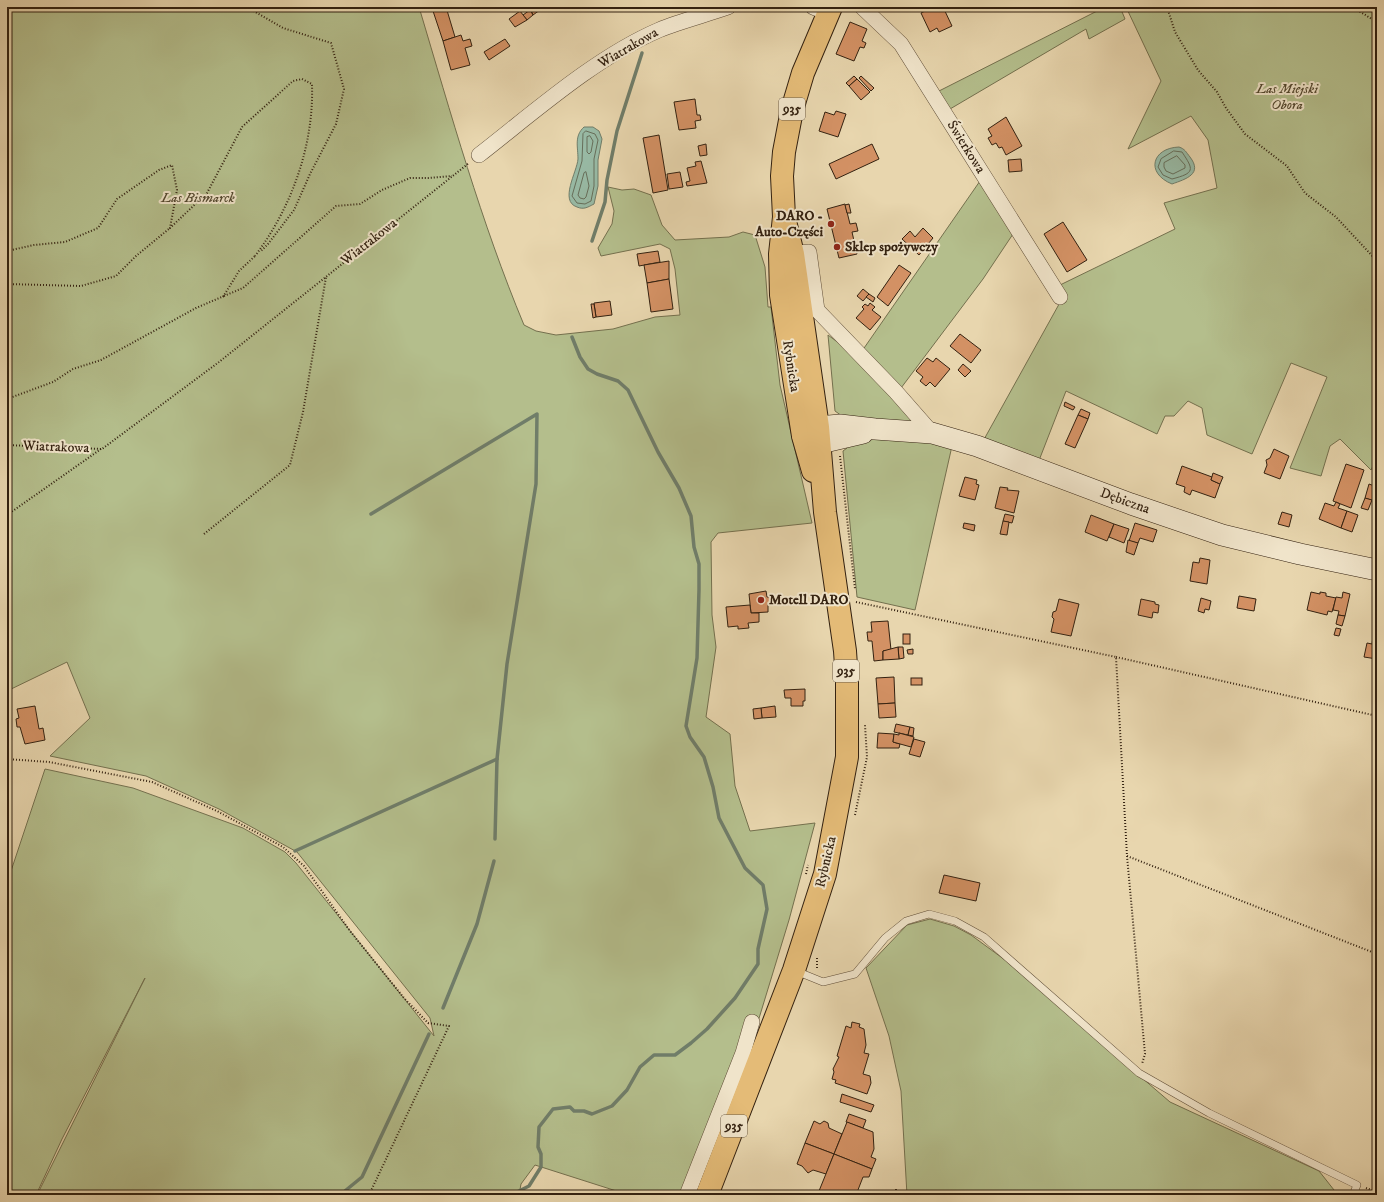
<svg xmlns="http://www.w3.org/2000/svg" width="1384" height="1202" viewBox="0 0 1384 1202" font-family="'IM FELL DW Pica',serif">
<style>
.green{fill:#b4be8c;stroke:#74704e}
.water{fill:#98baa5;stroke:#707d69}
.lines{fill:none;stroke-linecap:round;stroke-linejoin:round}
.shore{stroke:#666e5a;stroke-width:1}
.stream{stroke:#707d69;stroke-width:3.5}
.building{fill:#d39164;stroke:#332110}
.lane-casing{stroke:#604e38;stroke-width:8}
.street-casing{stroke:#604e38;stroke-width:16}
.secondary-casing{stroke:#332110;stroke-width:22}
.primary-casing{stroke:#332110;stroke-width:24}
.path{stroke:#332110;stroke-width:2;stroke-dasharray:1 2;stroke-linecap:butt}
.lane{stroke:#f0e4ca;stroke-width:7}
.street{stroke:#f0e4ca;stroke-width:15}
.secondary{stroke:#f0e4ca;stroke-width:21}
.primary{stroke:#e4bb77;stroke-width:22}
.poi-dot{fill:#8f2418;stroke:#f0e4ca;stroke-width:1.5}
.labels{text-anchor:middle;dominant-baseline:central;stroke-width:4;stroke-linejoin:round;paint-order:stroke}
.shield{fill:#f0e4ca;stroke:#6c5c48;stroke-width:1}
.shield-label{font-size:13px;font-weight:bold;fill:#332110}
.street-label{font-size:14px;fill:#332110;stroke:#f0e4ca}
.park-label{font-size:14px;font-style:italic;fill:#53482f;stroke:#f0e4ca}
.poi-label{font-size:14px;font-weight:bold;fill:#332110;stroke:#f0e4ca;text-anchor:start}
</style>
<rect width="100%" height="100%" fill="#e8d6ae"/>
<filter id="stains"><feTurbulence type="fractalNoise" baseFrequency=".005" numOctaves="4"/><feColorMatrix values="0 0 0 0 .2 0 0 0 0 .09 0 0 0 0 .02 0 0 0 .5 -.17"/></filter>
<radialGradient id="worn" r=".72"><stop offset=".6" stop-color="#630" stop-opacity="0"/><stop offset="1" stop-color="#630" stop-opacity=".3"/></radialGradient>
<g class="green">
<path d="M 7,7 L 419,7 C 451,114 481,222 524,325 L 536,331 L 556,335 L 613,329 L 655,317 L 680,315 L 675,269 L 670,249 L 660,244 L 601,256 L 598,248 L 612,224 L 614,211 L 608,187 L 622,190 L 634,189 L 651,195 L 662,225 L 675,240 L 729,237 L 743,232 L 755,235 L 765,267 L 768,307 L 771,307 L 780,385 L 812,523 L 718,533 L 711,542 L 712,615 L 716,647 L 706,717 L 730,734 L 735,786 L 750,831 L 815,823 L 789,920 L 735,1097 L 695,1195 L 629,1195 L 535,1165 L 521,1184 L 519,1195 L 37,1195 L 145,978 L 62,1139 L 36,1195 L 7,1195 L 7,883 L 45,769 L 133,788 L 243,828 L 285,852 L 296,863 L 434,1036 L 430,1018 L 297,852 L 219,809 L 146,776 L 50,756 L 90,718 L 67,662 L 7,691 Z"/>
<path d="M 1105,7 L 1120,7 L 1125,19 L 1089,39 L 1086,29 L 950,109 L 939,91 Z"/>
<path d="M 1126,7 L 1377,7 L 1377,458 L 1371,470 L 1340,439 L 1330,446 L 1321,476 L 1290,468 L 1327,377 L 1291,363 L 1252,454 L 1207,435 L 1202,408 L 1188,401 L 1174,416 L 1165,416 L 1157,434 L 1066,391 L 1038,463 L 982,443 L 1063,297 L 1060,285 L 1175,229 L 1164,203 L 1217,188 L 1208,140 L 1191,116 L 1128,149 L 1161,81 Z"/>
<path d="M 980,181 L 1013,234 L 983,279 L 898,392 L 862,351 Z"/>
<path d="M 828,335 L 856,356 L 914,421 L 897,426 L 842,416 L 835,411 Z"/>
<path d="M 883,436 L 952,446 L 915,610 L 857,597 L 843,451 L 847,448 L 847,443 Z"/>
<path d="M 930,919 L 954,926 L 971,935 L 1005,960 L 1170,1102 L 1319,1171 L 1338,1195 L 907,1195 L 901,1091 L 889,1036 L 866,968 L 907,925 Z"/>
</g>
<g class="water">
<path d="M 584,127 L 593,127 L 599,131 L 602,139 L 598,160 L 598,186 L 594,204 C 588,207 584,210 577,207 C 559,201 577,172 578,159 C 578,147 574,136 584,127 Z"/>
<path d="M 1179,147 C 1185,149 1186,152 1190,157 C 1203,174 1186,179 1172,184 C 1145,173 1152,148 1179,147 Z"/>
</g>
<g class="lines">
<g class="shore">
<path d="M 586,131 L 595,134 L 598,140 L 594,159 L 594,186 L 591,201 L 585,204 L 577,203 L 572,196 L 582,161 L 583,134 Z"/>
<path d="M 590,136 L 593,141 L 591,152 L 589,154 L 587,152 L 587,137 Z"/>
<path d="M 1174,151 L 1182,152 C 1194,170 1195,173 1172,179 L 1163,175 L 1158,167 L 1161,159 Z"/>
<path d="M 1177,156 L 1185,165 L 1185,168 L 1173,174 L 1166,171 L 1164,167 L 1164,163 Z"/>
<path d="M 586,172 L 589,186 L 586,197 L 584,199 L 580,198 L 578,195 L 584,173 Z"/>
</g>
<g class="stream">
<path d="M 592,241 L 605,202 L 607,180 L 617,131 L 642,53"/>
<path d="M 371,514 L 537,414 L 536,484 L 507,664 L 497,759 L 495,839"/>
<path d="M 295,851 L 497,759"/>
<path d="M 443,1008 L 477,924 L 494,861"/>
<path d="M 340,1195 L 362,1177 L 429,1034"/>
<path d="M 511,1195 L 529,1186 L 541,1167 L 541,1154 L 538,1147 L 539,1127 L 553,1109 L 570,1107 L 574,1111 L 584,1111 L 592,1114 L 612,1106 L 627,1090 L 640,1067 L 654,1055 L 675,1055 L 691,1043 L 707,1029 L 735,998 L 758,964 L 758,949 L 767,909 L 763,885 L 745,868 L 719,818 L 713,787 L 704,757 L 690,737 L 686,726 L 697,658 L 699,590 L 699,564 L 694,547 L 691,516 L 679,488 L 658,452 L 628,390 L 618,381 L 597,374 L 588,369 L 580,357 L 572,337"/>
</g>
</g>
<g class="building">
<path d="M 446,7 L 455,37 L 443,41 L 433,11 Z"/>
<path d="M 530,7 L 544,7 L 533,15 Z"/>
<path d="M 933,7 L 943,7 L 952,26 L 939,32 L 937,28 L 930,32 L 921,13 Z"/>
<path d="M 530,10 L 533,15 L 527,20 L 523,15 Z"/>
<path d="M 520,11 L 527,20 L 515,27 L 509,19 Z"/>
<path d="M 850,22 L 867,29 L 862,41 L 866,43 L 864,48 L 860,47 L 854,61 L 836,54 Z"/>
<path d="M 461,35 L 463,41 L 470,39 L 472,46 L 465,48 L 470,65 L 451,70 L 443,41 Z"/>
<path d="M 505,39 L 510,46 L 489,60 L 484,52 Z"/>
<path d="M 854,76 L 857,79 L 849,86 L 846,83 Z"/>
<path d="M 861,76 L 874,88 L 871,91 L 859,78 Z"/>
<path d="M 857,79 L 870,92 L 861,100 L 849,86 Z"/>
<path d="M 695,99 L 697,115 L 700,115 L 701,120 L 695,121 L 696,128 L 679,130 L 674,102 Z"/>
<path d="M 836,111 L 846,114 L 838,137 L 819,131 L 825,112 L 834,115 Z"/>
<path d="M 1006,117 L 1022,146 L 1006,155 L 1002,147 L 999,148 L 996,143 L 992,145 L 988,138 L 992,136 L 988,129 Z"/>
<path d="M 659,135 L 668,190 L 653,193 L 643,138 Z"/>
<path d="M 706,144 L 707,155 L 700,156 L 698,146 Z"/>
<path d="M 872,144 L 879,159 L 836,179 L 829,164 Z"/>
<path d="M 1021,159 L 1022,171 L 1009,172 L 1008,160 Z"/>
<path d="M 701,161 L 707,183 L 687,186 L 686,182 L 690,181 L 687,168 L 696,166 L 695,162 Z"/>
<path d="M 680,172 L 683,187 L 669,189 L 667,174 Z"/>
<path d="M 845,204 L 850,224 L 856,223 L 858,231 L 852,232 L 857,254 L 839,258 L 827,209 Z"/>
<path d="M 849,204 L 851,213 L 847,213 L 845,205 Z"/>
<path d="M 1063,222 L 1087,260 L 1067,272 L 1044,234 Z"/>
<path d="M 923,228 L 933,238 L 919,255 L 902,239 L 910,231 L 915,237 Z"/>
<path d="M 658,251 L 660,262 L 639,266 L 637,254 Z"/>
<path d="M 669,261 L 669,279 L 647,283 L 644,265 Z"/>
<path d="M 899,265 L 911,273 L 888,306 L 877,297 Z"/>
<path d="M 669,279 L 673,309 L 651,312 L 647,283 Z"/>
<path d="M 863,289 L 869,294 L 863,301 L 857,296 Z"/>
<path d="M 869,294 L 875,298 L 873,302 L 866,297 Z"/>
<path d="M 610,301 L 612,315 L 596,317 L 594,303 Z"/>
<path d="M 870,303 L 875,307 L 872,310 L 881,317 L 870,330 L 856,318 L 864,309 L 862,307 L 865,304 L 868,306 Z"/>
<path d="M 591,304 L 594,304 L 596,317 L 593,318 Z"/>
<path d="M 960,334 L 981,350 L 971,363 L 950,346 Z"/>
<path d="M 927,358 L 933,362 L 936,358 L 950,369 L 935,387 L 930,382 L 926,386 L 920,381 L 923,377 L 916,371 Z"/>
<path d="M 963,364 L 971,371 L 965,377 L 958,370 Z"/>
<path d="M 1065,402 L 1075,407 L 1073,410 L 1064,406 Z"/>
<path d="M 1081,409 L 1090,413 L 1088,419 L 1078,415 Z"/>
<path d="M 1078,415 L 1088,419 L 1075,448 L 1065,444 Z"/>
<path d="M 1274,449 L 1289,456 L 1280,479 L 1264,473 L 1267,465 L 1266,460 L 1270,458 Z"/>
<path d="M 1346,464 L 1364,470 L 1351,508 L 1333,501 Z"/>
<path d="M 1182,466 L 1212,477 L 1211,480 L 1220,484 L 1215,498 L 1192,490 L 1190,495 L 1184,492 L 1185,487 L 1176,484 Z"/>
<path d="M 1213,473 L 1223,477 L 1220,484 L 1211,480 Z"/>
<path d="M 965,477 L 977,480 L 976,484 L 979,485 L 975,500 L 959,496 Z"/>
<path d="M 1369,484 L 1377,487 L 1377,502 L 1365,498 Z"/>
<path d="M 1000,487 L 1008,488 L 1007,490 L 1019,491 L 1014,513 L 995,508 Z"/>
<path d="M 1365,498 L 1372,500 L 1368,510 L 1361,508 Z"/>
<path d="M 1336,502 L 1340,504 L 1338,508 L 1347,511 L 1341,528 L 1319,519 L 1325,503 L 1334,506 Z"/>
<path d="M 1347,511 L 1358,515 L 1352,532 L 1341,528 Z"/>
<path d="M 1282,512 L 1292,515 L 1289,527 L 1278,524 Z"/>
<path d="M 1005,514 L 1014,516 L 1012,523 L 1003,521 Z"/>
<path d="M 1091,515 L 1114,524 L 1107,541 L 1085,532 Z"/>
<path d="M 1003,521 L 1009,522 L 1007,535 L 1000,534 Z"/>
<path d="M 964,523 L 975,525 L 974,531 L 963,528 Z"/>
<path d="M 1135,523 L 1157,530 L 1153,542 L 1140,538 L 1138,543 L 1129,541 Z"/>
<path d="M 1114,524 L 1129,529 L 1124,543 L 1109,537 Z"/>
<path d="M 1128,540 L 1138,543 L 1134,555 L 1126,552 Z"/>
<path d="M 1200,558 L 1210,560 L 1207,584 L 1190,581 L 1193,562 L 1199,563 Z"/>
<path d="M 766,591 L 767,597 L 773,597 L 773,603 L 768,603 L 768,612 L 751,613 L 749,594 Z"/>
<path d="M 1311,592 L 1320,594 L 1320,592 L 1326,593 L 1326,596 L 1336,598 L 1332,612 L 1328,611 L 1327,615 L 1307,610 Z"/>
<path d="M 1343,592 L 1350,594 L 1345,616 L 1338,615 L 1339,611 L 1333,610 L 1336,597 L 1342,598 Z"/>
<path d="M 1239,596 L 1256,599 L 1254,611 L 1237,608 Z"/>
<path d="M 1201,598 L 1211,601 L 1209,610 L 1205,609 L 1204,613 L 1198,611 Z"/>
<path d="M 1059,599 L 1079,604 L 1071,636 L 1051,632 L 1054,619 L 1052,617 L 1053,612 L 1056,611 Z"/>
<path d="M 1141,599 L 1155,602 L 1155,604 L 1159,605 L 1158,613 L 1153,612 L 1152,618 L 1138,615 Z"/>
<path d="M 750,605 L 751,613 L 759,613 L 759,622 L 748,623 L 749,628 L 738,629 L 738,626 L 728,627 L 726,607 Z"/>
<path d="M 1338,615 L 1345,616 L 1342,626 L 1336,624 Z"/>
<path d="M 888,621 L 891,650 L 883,651 L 883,660 L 874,661 L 872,641 L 868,641 L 867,632 L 872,632 L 871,622 Z"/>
<path d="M 1336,628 L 1341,629 L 1339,636 L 1334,635 Z"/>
<path d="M 1374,629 L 1377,630 L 1377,645 L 1372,644 Z"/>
<rect x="903" y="634" width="7" height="10"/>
<path d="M 1367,643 L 1377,645 L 1377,659 L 1364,657 Z"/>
<path d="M 898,647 L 903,647 L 904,658 L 899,659 Z"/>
<path d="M 898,647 L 899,659 L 883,660 L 883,651 Z"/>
<path d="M 913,649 L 913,654 L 908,654 L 907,650 Z"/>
<path d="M 894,677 L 895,703 L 878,704 L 876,678 Z"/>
<rect x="911" y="678" width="11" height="7"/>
<path d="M 805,689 L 805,701 L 803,701 L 803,706 L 791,706 L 791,698 L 785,698 L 784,690 Z"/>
<path d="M 895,703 L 896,717 L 879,718 L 878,704 Z"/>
<path d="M 35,706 L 39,729 L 43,728 L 45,740 L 25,744 L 20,727 L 17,727 L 16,719 L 19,718 L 17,709 Z"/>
<path d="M 775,706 L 776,717 L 762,718 L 761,708 Z"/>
<path d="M 761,708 L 762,718 L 754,719 L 753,709 Z"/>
<path d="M 896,724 L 910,727 L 908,735 L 894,732 Z"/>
<path d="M 910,727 L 914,728 L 913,736 L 908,735 Z"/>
<path d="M 878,733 L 894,734 L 893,742 L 900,744 L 899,748 L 877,748 Z"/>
<path d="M 899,733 L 914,737 L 911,747 L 893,742 L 894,734 L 899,735 Z"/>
<path d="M 914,739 L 925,742 L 920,757 L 909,754 Z"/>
<path d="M 944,875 L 980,883 L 976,901 L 939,893 Z"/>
<path d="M 852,1022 L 860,1024 L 859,1027 L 864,1029 L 866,1045 L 864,1053 L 869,1054 L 863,1074 L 870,1076 L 871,1083 L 867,1094 L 835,1083 L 836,1080 L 832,1079 L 834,1072 L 833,1069 L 839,1057 L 837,1056 L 846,1026 L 851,1028 Z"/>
<path d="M 842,1094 L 874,1105 L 871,1112 L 840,1102 Z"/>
<path d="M 849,1114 L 866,1120 L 863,1128 L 846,1122 Z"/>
<path d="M 814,1121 L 820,1124 L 824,1121 L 828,1123 L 829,1128 L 842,1134 L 834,1154 L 805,1143 Z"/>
<path d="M 847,1122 L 873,1132 L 874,1149 L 871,1157 L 876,1159 L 872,1169 L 834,1154 Z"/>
<path d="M 805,1143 L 834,1154 L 826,1174 L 813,1170 L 808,1173 L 802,1166 L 797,1164 Z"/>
<path d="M 834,1154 L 872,1169 L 869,1177 L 863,1177 L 856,1195 L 831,1195 L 819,1191 Z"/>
</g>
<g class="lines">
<defs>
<path id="lane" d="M 796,971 L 823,982 L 855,974 L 885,938 L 906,921 L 929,914 L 955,921 L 984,937 L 1139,1073 L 1209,1113 L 1357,1185 L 1353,1195"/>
<g id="street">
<path d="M 813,7 L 828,13"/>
<path d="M 862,7 L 901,44 L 1060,297"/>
<path d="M 479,155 C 533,113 596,57 659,30 C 681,21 705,15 728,7"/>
<path d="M 783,254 L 809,252 L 817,310 L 896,392 L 932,433"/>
<path d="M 687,1195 L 743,1053 L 752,1022"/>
</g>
<g id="secondary">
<path d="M 803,436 L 818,427 L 840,425 L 875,429 L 932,433 L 977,446 L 1131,504 L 1222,535 L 1300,554 L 1377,570"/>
<path d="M 803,436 L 829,441 L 863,433"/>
</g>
<g id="primary">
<path d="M 813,471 L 803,436 L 781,295 L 780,254 L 784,217 L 782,176 L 784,152 L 792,110 L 803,73 L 831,7"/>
<path d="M 707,1195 L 794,970 L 825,874 L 847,757 L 847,681 L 845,651 L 825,512 L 818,427 L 793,254 L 784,217"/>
</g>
</defs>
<use href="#lane" class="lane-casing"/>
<use href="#street" class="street-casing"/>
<use href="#secondary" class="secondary-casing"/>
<use href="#primary" class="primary-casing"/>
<g class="path">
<path d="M 239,7 L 252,10 L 283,28 L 331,43 L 344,89 L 336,124 L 310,174 L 294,210 L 268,244 L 260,252"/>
<path d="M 1167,7 L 1175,32 L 1198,70 L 1217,92 L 1226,108 L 1245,134 L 1287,166 L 1305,193 L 1336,217 L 1377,261"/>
<path d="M 1352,7 L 1377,22"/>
<path d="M 7,251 L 34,245 L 65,242 L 98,228 L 117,199 L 159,170 L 172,165 L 177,190 L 170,228 L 207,193 L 242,127 L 293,81 L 302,79 L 312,84 C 314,145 292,207 255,256"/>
<path d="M 7,284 L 81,286 L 116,276 L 136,256 L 170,228"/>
<path d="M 224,296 L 243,288 L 336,206 L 360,204 L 382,190 L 410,178 L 428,178 L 452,176"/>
<path d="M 223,297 L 239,271 L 255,256"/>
<path d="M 7,399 L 53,382 L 73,369 L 101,360 L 196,308 L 224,296"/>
<path d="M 7,445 L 102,449 L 219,362 L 469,163"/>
<path d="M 840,456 L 855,589"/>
<path d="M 7,515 L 101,449"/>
<path d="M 204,534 L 290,465 L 303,412 L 326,277"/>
<path d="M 856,602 L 1116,657 L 1127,856 L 1145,1054 L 1142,1064"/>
<path d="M 1116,657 L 1377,716"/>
<path d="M 7,759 L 49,762 L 152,782 L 217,811 L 283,847 L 304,866 L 350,931 L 404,998 L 428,1023 L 449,1026 L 369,1195"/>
<path d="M 855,815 L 867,757 L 865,725"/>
<path d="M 1127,856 L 1377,954"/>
<path d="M 806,874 L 808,865"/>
<path d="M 817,958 L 817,969"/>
<path d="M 1366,1188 L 1377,1192"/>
<path d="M 896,1189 L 896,1195"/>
</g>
<use href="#lane" class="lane"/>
<use href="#street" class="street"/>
<use href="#secondary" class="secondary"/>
<use href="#primary" class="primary"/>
</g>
<g class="poi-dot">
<circle cx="831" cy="224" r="4"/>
<circle cx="837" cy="247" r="4"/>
<circle cx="761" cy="600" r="4"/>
</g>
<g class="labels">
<g class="shield">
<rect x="779" y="98" width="26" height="22" rx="3"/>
<rect x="833" y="660" width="26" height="22" rx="3"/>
<rect x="721" y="1115" width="26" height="22" rx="3"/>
</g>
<g class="shield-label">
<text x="792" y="109">935</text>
<text x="846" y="671">935</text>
<text x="734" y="1126">935</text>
</g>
<g class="street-label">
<text transform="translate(628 48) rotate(-30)">Wiatrakowa</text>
<text transform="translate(966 147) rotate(58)">Świerkowa</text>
<text transform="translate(369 242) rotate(-38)">Wiatrakowa</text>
<text transform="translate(791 366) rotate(81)">Rybnicka</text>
<text transform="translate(56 447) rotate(2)">Wiatrakowa</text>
<text transform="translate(1125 501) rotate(20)">Dębiczna</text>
<text transform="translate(826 862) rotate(-77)">Rybnicka</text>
</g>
<g class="park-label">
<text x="1287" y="89">Las Miejski<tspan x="1287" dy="16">Obora</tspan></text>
<text x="198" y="198">Las Bismarck</text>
</g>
<g class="poi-label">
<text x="823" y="216" text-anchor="end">DARO -<tspan x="823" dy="16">Auto-Części</tspan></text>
<text x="845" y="247">Sklep spożywczy</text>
<text x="769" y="600">Motell DARO</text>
</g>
</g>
<rect width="1384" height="1202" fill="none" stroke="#e8d6ae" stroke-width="24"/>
<rect x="8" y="8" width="1368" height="1186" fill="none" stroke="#332110" stroke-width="2"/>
<rect x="12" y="12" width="1360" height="1178" fill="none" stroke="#332110"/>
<rect width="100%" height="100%" filter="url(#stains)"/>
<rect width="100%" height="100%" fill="url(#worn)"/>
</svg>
